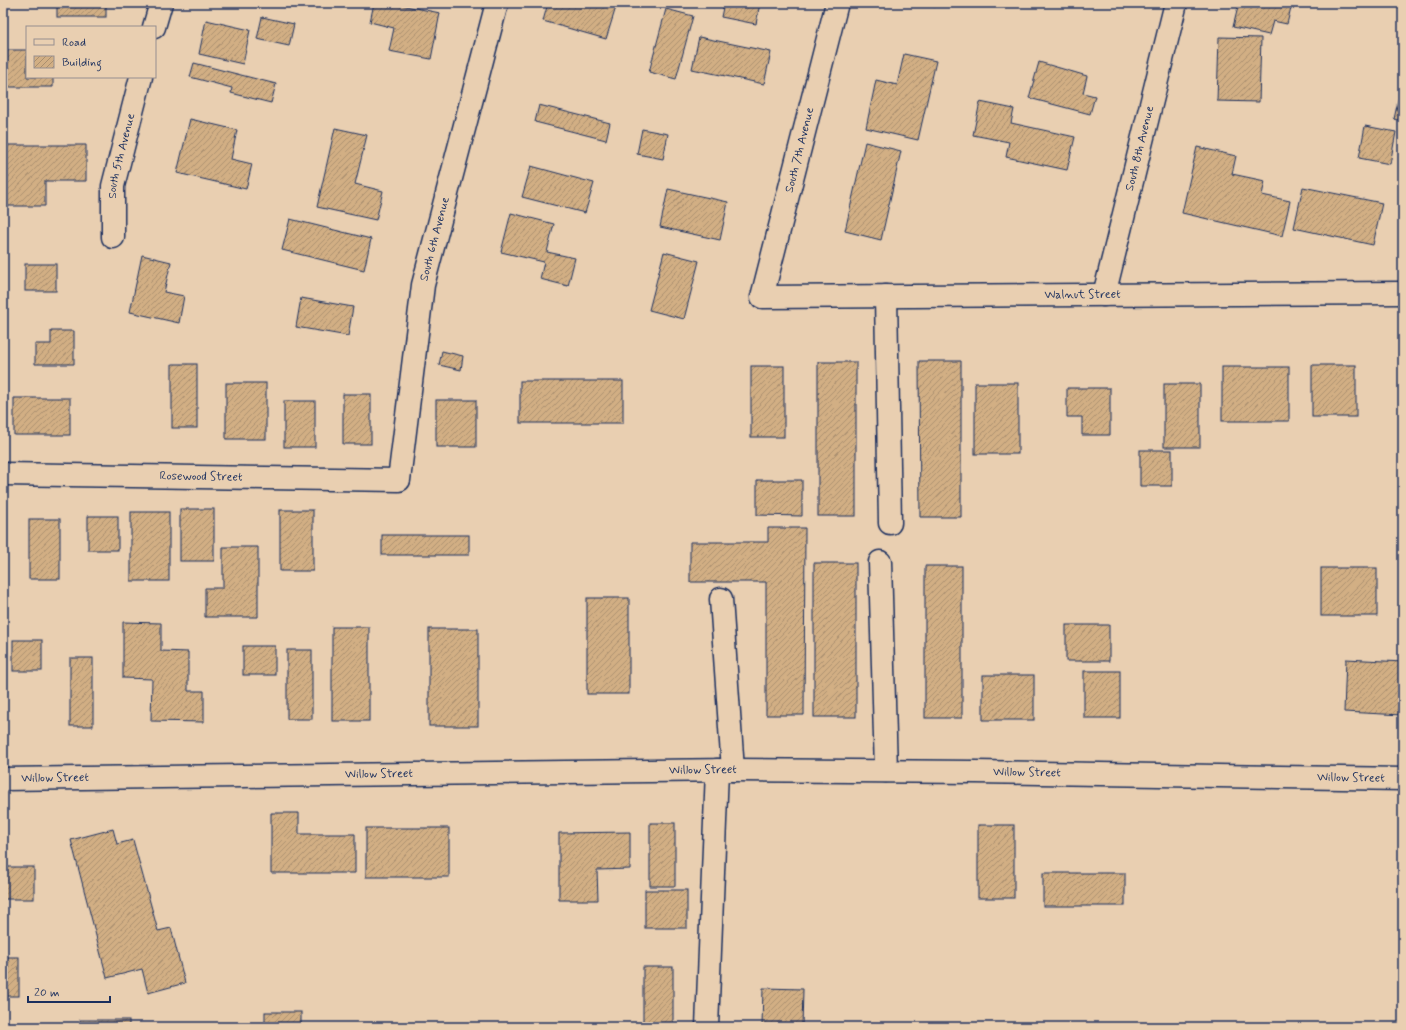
<svg xmlns="http://www.w3.org/2000/svg" width="1406" height="1030" viewBox="0 0 1406 1030" font-family="Mynerve,sans-serif">
<style>
.building{fill:url(#building-hatch);stroke:#1b2f5e}
.lines{fill:none;stroke-linecap:round;stroke-linejoin:round}
.minor-casing{stroke:#1b2f5e;stroke-width:25}
.minor{stroke:#e9cfb1;stroke-width:22}
.labels{text-anchor:middle;dominant-baseline:central;stroke-width:3.5;stroke-linejoin:round;paint-order:stroke}
.street-label{font-size:12px;fill:#1b2f5e;stroke:#e9cfb1}
</style>
<defs>
<pattern id="building-hatch" width="6" height="6" patternUnits="userSpaceOnUse"><rect width="6" height="6" fill="#d2af84"/><path d="M-1 1l2-2M0 6l6-6M5 7l2-2" fill="none" stroke="#aa8f6f"/></pattern>
</defs>
<rect width="100%" height="100%" fill="#e9cfb1"/>
<filter id="ink" filterUnits="userSpaceOnUse"><feTurbulence type="fractalNoise" baseFrequency=".025" numOctaves="2"/><feDisplacementMap in="SourceGraphic" scale="8" xChannelSelector="R" yChannelSelector="G"/><feConvolveMatrix kernelMatrix="1 2 1 2 8 2 1 2 1" color-interpolation-filters="sRGB"/></filter>
<g filter="url(#ink)">
<g class="building">
<rect x="57" y="3" width="49" height="14"/>
<path d="M 374,3 L 391,3 L 440,13 L 431,59 L 389,51 L 394,28 L 370,22 Z"/>
<path d="M 548,3 L 602,3 L 616,7 L 606,39 L 543,21 Z"/>
<path d="M 724,3 L 760,3 L 756,24 L 721,17 Z"/>
<path d="M 920,3 L 936,3 L 935,7 Z"/>
<path d="M 1239,3 L 1292,3 L 1287,24 L 1273,21 L 1269,35 L 1233,27 Z"/>
<path d="M 1379,3 L 1403,3 L 1403,9 L 1379,4 Z"/>
<path d="M 666,9 L 693,16 L 676,79 L 649,72 Z"/>
<path d="M 262,17 L 294,24 L 289,46 L 257,39 Z"/>
<path d="M 206,20 L 250,30 L 243,64 L 199,54 Z"/>
<path d="M 699,37 L 771,52 L 764,84 L 692,69 Z"/>
<path d="M 1219,37 L 1261,38 L 1259,102 L 1217,101 Z"/>
<path d="M 7,50 L 27,50 L 27,77 L 53,77 L 53,87 L 7,87 Z"/>
<path d="M 904,54 L 936,61 L 918,140 L 866,128 L 876,80 L 897,85 Z"/>
<path d="M 1039,62 L 1087,76 L 1083,93 L 1095,96 L 1090,114 L 1029,98 Z"/>
<path d="M 194,63 L 276,84 L 271,103 L 231,93 L 232,88 L 190,77 Z"/>
<path d="M 1401,87 L 1403,87 L 1403,121 L 1394,119 Z"/>
<path d="M 980,102 L 1014,109 L 1011,123 L 1075,137 L 1067,170 L 1006,157 L 1009,142 L 973,135 Z"/>
<path d="M 539,105 L 610,123 L 606,140 L 535,122 Z"/>
<path d="M 190,119 L 237,130 L 231,159 L 252,164 L 246,189 L 177,173 Z"/>
<path d="M 1365,126 L 1396,132 L 1390,164 L 1359,158 Z"/>
<path d="M 335,128 L 367,135 L 355,184 L 383,191 L 376,220 L 317,207 Z"/>
<path d="M 642,129 L 668,134 L 663,159 L 637,154 Z"/>
<path d="M 865,142 L 901,151 L 881,240 L 845,231 Z"/>
<path d="M 7,145 L 86,145 L 86,181 L 45,181 L 45,206 L 7,206 Z"/>
<path d="M 1197,147 L 1236,156 L 1232,174 L 1265,181 L 1262,195 L 1290,201 L 1282,236 L 1182,213 Z"/>
<path d="M 531,166 L 594,183 L 585,213 L 522,197 Z"/>
<path d="M 1303,187 L 1382,203 L 1373,245 L 1294,228 Z"/>
<path d="M 668,189 L 728,202 L 720,240 L 660,227 Z"/>
<path d="M 511,213 L 554,224 L 547,252 L 575,258 L 568,286 L 540,279 L 544,262 L 501,252 Z"/>
<path d="M 290,219 L 371,239 L 364,270 L 282,250 Z"/>
<path d="M 664,252 L 699,261 L 684,319 L 649,310 Z"/>
<path d="M 142,255 L 171,262 L 164,292 L 184,296 L 179,323 L 130,312 Z"/>
<rect x="25" y="264" width="31" height="27"/>
<path d="M 301,298 L 353,307 L 348,336 L 296,327 Z"/>
<path d="M 51,331 L 74,331 L 74,364 L 35,364 L 35,344 L 51,344 Z"/>
<path d="M 442,351 L 463,356 L 461,370 L 439,365 Z"/>
<path d="M 919,361 L 961,361 L 961,517 L 920,517 Z"/>
<rect x="818" y="362" width="38" height="154"/>
<rect x="172" y="364" width="25" height="64"/>
<rect x="1312" y="365" width="44" height="52"/>
<rect x="751" y="366" width="33" height="71"/>
<rect x="1222" y="367" width="67" height="54"/>
<rect x="520" y="381" width="103" height="42"/>
<rect x="226" y="383" width="40" height="56"/>
<rect x="975" y="383" width="43" height="71"/>
<rect x="1164" y="384" width="36" height="63"/>
<path d="M 1067,388 L 1110,388 L 1110,435 L 1082,435 L 1082,417 L 1067,417 Z"/>
<rect x="343" y="394" width="28" height="50"/>
<rect x="14" y="398" width="56" height="37"/>
<rect x="436" y="400" width="40" height="47"/>
<rect x="284" y="401" width="31" height="46"/>
<rect x="1140" y="450" width="32" height="36"/>
<path d="M 757,480 L 802,480 L 802,516 L 757,515 Z"/>
<rect x="180" y="509" width="34" height="52"/>
<rect x="280" y="510" width="33" height="61"/>
<rect x="131" y="512" width="38" height="69"/>
<rect x="88" y="516" width="30" height="34"/>
<rect x="29" y="519" width="31" height="60"/>
<path d="M 768,528 L 805,528 L 804,715 L 766,715 L 766,582 L 690,582 L 690,542 L 768,542 Z"/>
<rect x="382" y="535" width="87" height="20"/>
<path d="M 223,547 L 258,547 L 258,617 L 205,617 L 205,588 L 223,588 Z"/>
<rect x="814" y="563" width="42" height="154"/>
<rect x="925" y="566" width="37" height="152"/>
<rect x="1321" y="568" width="56" height="48"/>
<rect x="587" y="598" width="42" height="96"/>
<path d="M 123,622 L 161,623 L 161,651 L 188,652 L 188,691 L 204,691 L 204,722 L 151,721 L 152,679 L 123,678 Z"/>
<rect x="1066" y="625" width="43" height="36"/>
<rect x="332" y="627" width="37" height="94"/>
<rect x="429" y="629" width="49" height="97"/>
<rect x="13" y="640" width="29" height="31"/>
<rect x="243" y="646" width="32" height="29"/>
<rect x="287" y="650" width="25" height="69"/>
<rect x="70" y="658" width="23" height="68"/>
<path d="M 1346,659 L 1403,662 L 1403,715 L 1344,712 Z"/>
<rect x="1084" y="671" width="36" height="47"/>
<rect x="983" y="675" width="51" height="45"/>
<path d="M 271,813 L 299,813 L 299,834 L 355,834 L 355,873 L 271,873 Z"/>
<rect x="650" y="823" width="25" height="63"/>
<rect x="978" y="825" width="36" height="73"/>
<rect x="366" y="828" width="83" height="49"/>
<path d="M 113,829 L 117,844 L 133,840 L 158,931 L 171,928 L 185,983 L 148,993 L 142,969 L 107,978 L 71,840 Z"/>
<path d="M 630,832 L 630,869 L 597,870 L 598,900 L 559,900 L 559,833 Z"/>
<rect x="3" y="867" width="31" height="32"/>
<rect x="1043" y="873" width="82" height="33"/>
<rect x="645" y="890" width="42" height="38"/>
<rect x="3" y="957" width="16" height="39"/>
<rect x="643" y="967" width="30" height="60"/>
<path d="M 763,988 L 803,989 L 802,1027 L 762,1027 Z"/>
<rect x="265" y="1012" width="36" height="15"/>
<rect x="80" y="1020" width="49" height="7"/>
</g>
<g class="lines">
<defs>
<g id="minor">
<path id="s1" d="M 837,3 L 762,297 L 1403,293"/>
<path d="M 154,27 L 161,3"/>
<path id="s2" d="M 113,237 L 113,186 L 141,77"/>
<path id="s3" d="M 1104,295 L 1176,3"/>
<path d="M 886,296 L 890,523"/>
<path id="s4" d="M 3,474 L 399,480 L 423,285 L 497,3"/>
<path d="M 880,562 L 886,771"/>
<path d="M 721,599 L 733,770"/>
<path id="s5" d="M 3,779 L 733,770 L 975,772 L 1403,779"/>
<path d="M 707,1027 L 717,770"/>
</g>
</defs>
<use href="#minor" class="minor-casing"/>
<use href="#minor" class="minor"/>
</g>
</g>
<g class="labels">
<g class="street-label">
<text stroke="none"><textPath href="#s3" startOffset="151">South 8th Avenue</textPath></text>
<text transform="translate(800 150) rotate(-76)">South 7th Avenue</text>
<text stroke="none"><textPath href="#s2" startOffset="82">South 5th Avenue</textPath></text>
<text stroke="none"><textPath href="#s4" startOffset="640">South 6th Avenue</textPath></text>
<text stroke="none"><textPath href="#s1" startOffset="624">Walnut Street</textPath></text>
<text stroke="none"><textPath href="#s4" startOffset="198">Rosewood Street</textPath></text>
<text stroke="none"><textPath href="#s5" startOffset="700">Willow Street</textPath></text>
<text stroke="none"><textPath href="#s5" startOffset="1024">Willow Street</textPath></text>
<text stroke="none"><textPath href="#s5" startOffset="376">Willow Street</textPath></text>
<text stroke="none"><textPath href="#s5" startOffset="52">Willow Street</textPath></text>
<text stroke="none"><textPath href="#s5" startOffset="1348">Willow Street</textPath></text>
</g>
</g>
<rect width="1406" height="1030" fill="none" stroke="#e9cfb1" stroke-width="16"/>
<rect x="8" y="8" width="1390" height="1014" fill="none" stroke="#1b2f5e" stroke-width="1.5" filter="url(#ink)"/>
<rect x="26" y="26" width="130" height="52" fill="#e9cfb1" stroke="#978f90"/>
<rect x="34" y="39" width="20" height="6" fill="#e9cfb1" stroke="#978f90"/>
<text x="62" y="46" font-size="12" fill="#1b2f5e">Road</text>
<rect x="34" y="56" width="20" height="12" fill="url(#building-hatch)" stroke="#978f90"/>
<text x="62" y="66" font-size="12" fill="#1b2f5e">Building</text>
<path d="M28 996v6h82v-6" fill="none" stroke="#1b2f5e" stroke-width="2"/>
<text x="34" y="996" font-size="12" fill="#1b2f5e" stroke="#e9cfb1" stroke-width="3" paint-order="stroke">20 m</text>
</svg>
